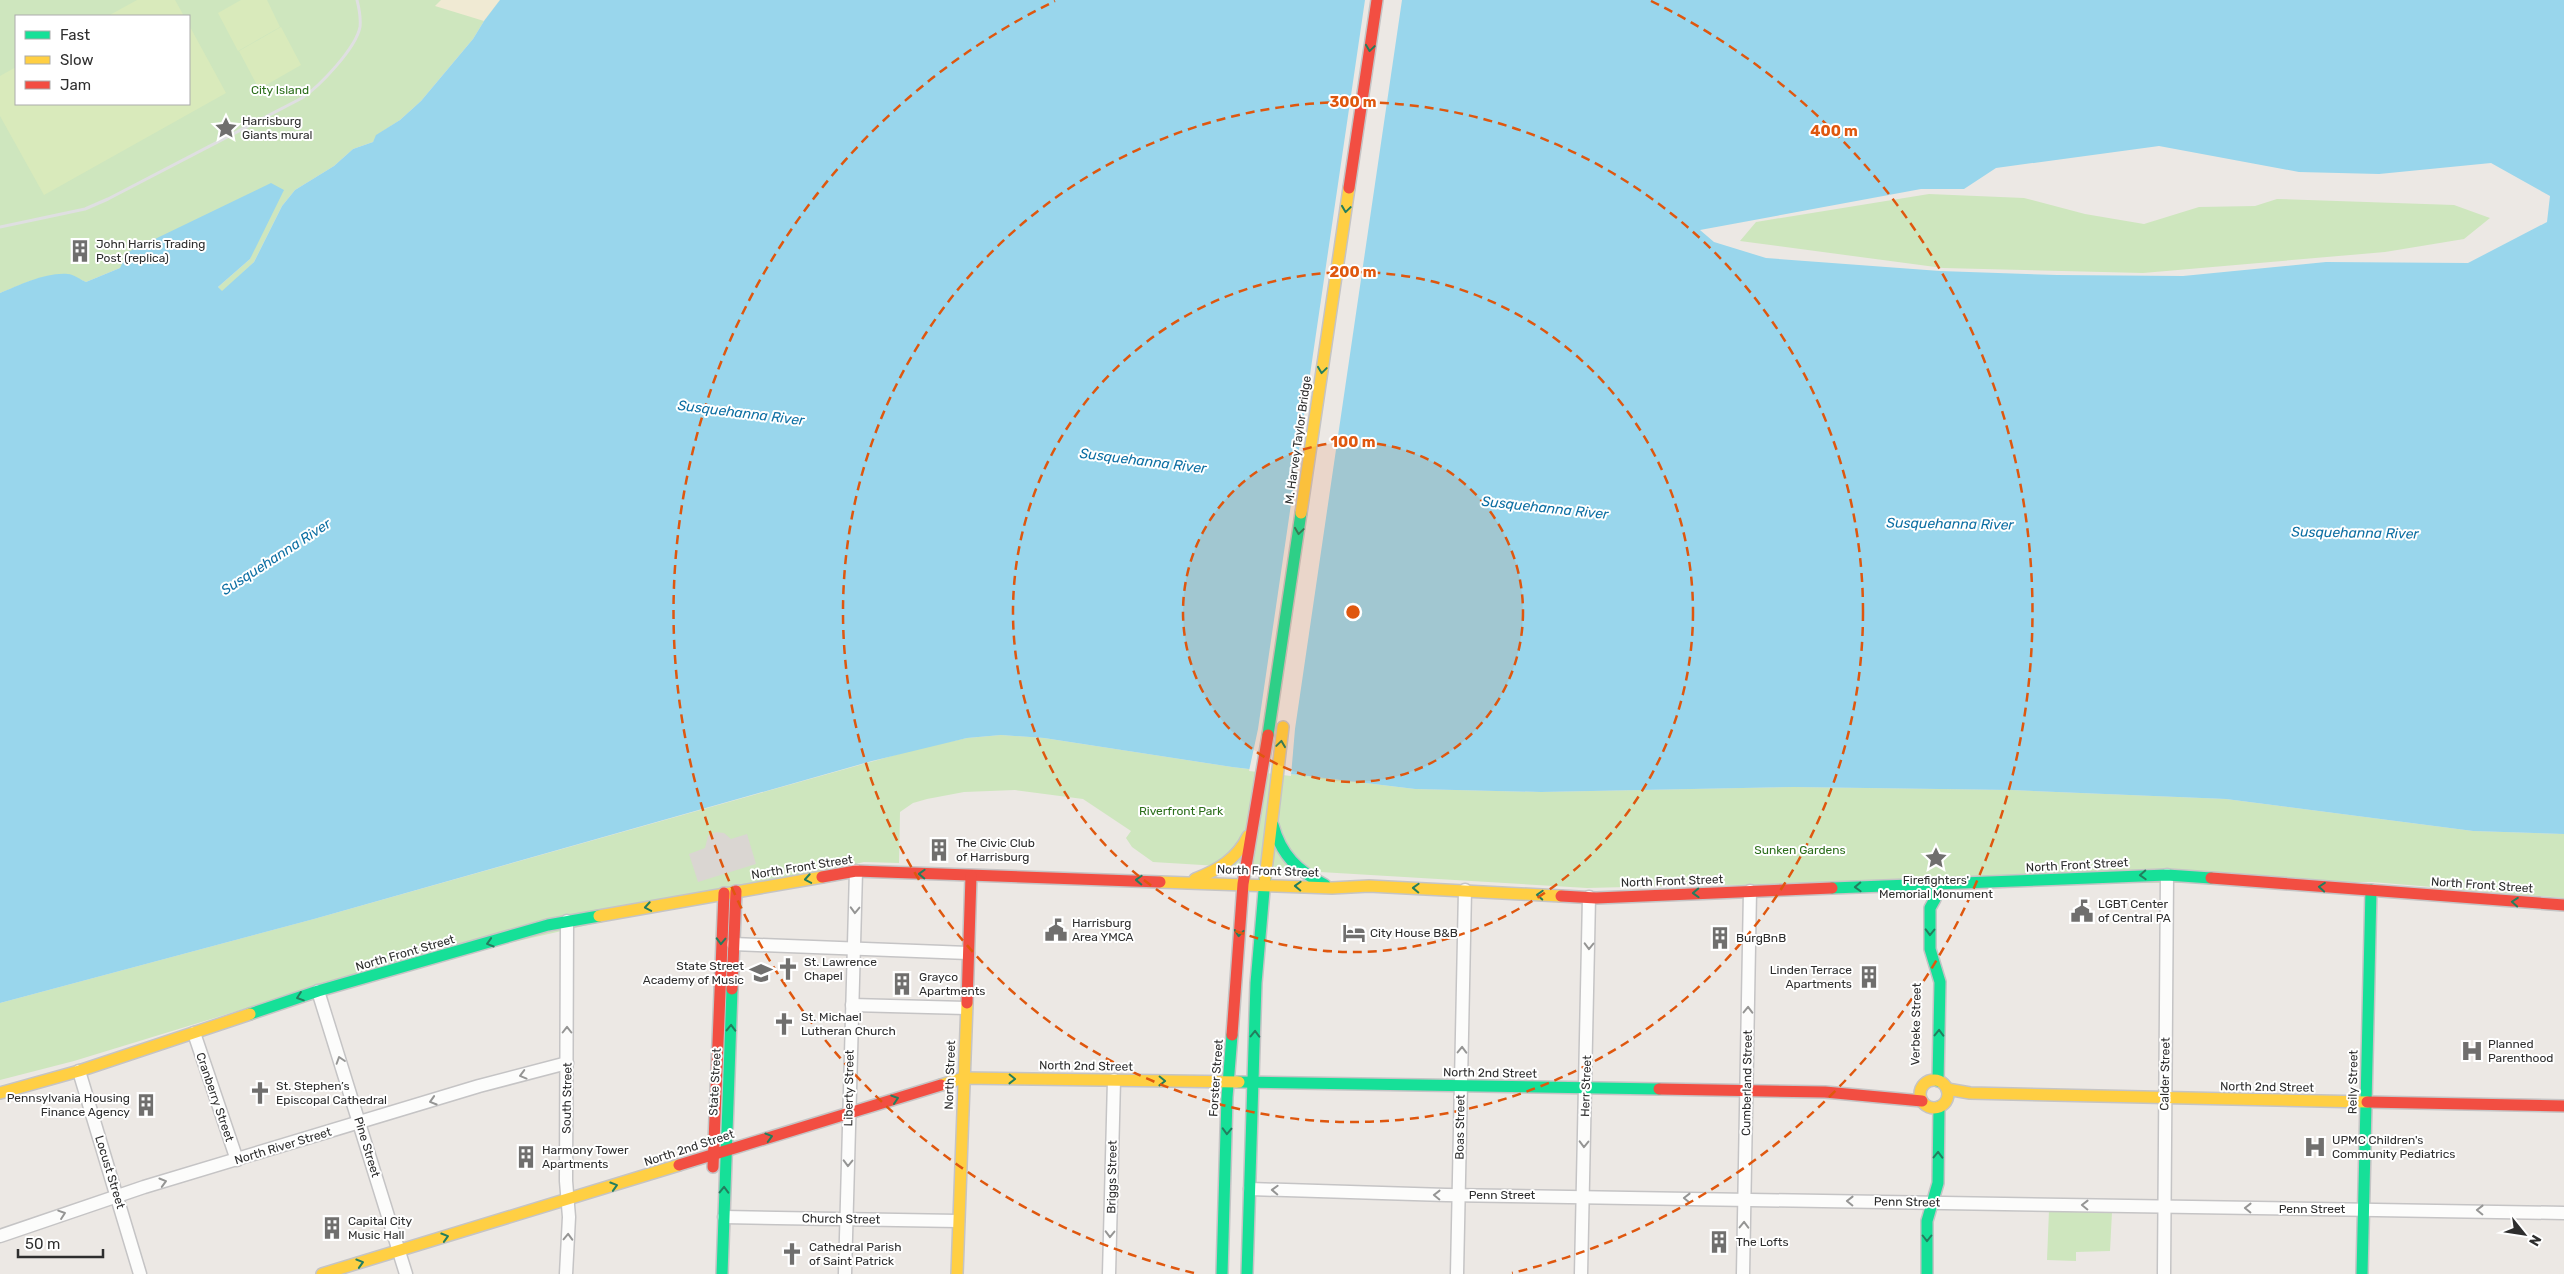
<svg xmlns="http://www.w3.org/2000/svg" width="2564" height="1274" viewBox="0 0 2564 1274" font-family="Rubik,sans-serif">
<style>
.green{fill:#cee6be;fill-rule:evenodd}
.sand{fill:#f0ead3}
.pitch{fill:#d9eabb}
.plaza{fill:#dad6d2}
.water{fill:#99d6ec;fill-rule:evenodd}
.pier{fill:#ece8e4}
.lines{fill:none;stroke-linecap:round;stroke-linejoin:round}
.street-casing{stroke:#c5c4c5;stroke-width:15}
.fast-casing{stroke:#c5c4c5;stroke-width:14}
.slow-casing{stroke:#c5c4c5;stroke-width:14}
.jam-casing{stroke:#c5c4c5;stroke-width:14}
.street{stroke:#fcfcfb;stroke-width:12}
.fast{stroke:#16e098;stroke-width:11}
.slow{stroke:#ffcf43;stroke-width:11}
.jam{stroke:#f24e42;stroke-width:11}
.rail{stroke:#dfdfe1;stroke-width:3}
.oneway{stroke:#237e5e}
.oneway2{stroke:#959594}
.ring{fill:none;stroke:#df570e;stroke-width:2.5;stroke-dasharray:9 6}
.labels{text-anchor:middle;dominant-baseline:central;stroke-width:4;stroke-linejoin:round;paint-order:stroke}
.park-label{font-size:12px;fill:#2c6e1b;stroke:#fff}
.poi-label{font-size:12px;fill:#2e2e2e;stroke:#fff;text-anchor:start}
.street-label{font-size:12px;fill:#2e2e2e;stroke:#fff}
.water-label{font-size:14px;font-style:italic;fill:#0d6fa3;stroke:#fff}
.centre{fill:#df570e;stroke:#fff;stroke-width:2.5}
.ring-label{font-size:15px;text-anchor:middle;font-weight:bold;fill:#df570e;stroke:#fff;stroke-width:4;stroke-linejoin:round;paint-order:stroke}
</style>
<rect width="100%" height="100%" fill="#ece8e4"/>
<g class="green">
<path d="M 0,0 L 500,0 L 484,21 L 473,39 L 421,101 L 400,120 L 377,135 L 373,142 L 353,149 L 334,166 L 295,190 L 282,206 L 254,262 L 222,292 L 218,287 L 250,259 L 271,184 L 120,268 L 86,282 L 67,274 L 58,275 L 30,281 L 0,293 ZM 16,16 L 189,16 L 189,104 L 16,104 Z"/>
<path d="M 1929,194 L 2024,198 L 2085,214 L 2144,224 L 2199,207 L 2255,206 L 2277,199 L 2454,205 L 2490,218 L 2464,239 L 2385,252 L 2143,273 L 1943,268 L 1740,241 L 1756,222 Z"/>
<path d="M 1001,735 L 1044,738 L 1232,767 L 1415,789 L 1541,792 L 1794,787 L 2011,790 L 2226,799 L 2473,831 L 2564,834 L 2564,898 L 2372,882 L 1706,885 L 1587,888 L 1153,862 L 1132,847 L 1126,838 L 1131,831 L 1083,799 L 1015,790 L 964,792 L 927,799 L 913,803 L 900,812 L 899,863 L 864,862 L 316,987 L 74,1061 L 0,1080 L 0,1003 L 314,919 L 920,748 L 967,738 Z"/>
<path d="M 2049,1210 L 2112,1212 L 2110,1251 L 2076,1252 L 2076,1261 L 2047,1260 Z"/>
</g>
<path class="sand" d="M 441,0 L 500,0 L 484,21 L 435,6 Z"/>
<g class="pitch">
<path d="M 137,0 L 175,0 L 184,16 L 108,16 Z"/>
<path d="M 241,0 L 267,0 L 280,27 L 238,51 L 218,13 Z"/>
<path d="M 189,25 L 226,93 L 44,195 L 0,116 L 0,76 L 16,67 L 16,104 L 189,104 Z"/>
<path d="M 281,27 L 301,65 L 259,89 L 239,51 Z"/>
</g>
<path class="plaza" d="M 716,832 L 724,833 L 731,839 L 747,834 L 756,864 L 698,882 L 689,854 L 705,848 L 708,836 Z"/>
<path class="water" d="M 500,0 L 2564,0 L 2564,834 L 2473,831 L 2226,799 L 2011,790 L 1794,787 L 1541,792 L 1415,789 L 1232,767 L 1044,738 L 1001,735 L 967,738 L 872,761 L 314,919 L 0,1003 L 0,293 C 20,285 46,272 68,274 C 73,274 81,280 86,282 L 120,268 L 128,252 L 271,183 L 284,190 L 250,259 L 218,287 L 222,291 L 254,262 L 282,206 L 295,190 L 334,166 L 353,149 L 373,142 L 376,135 L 400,120 L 421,101 L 473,39 L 484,21 ZM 2159,146 L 2299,172 L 2379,174 L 2491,163 L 2550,196 L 2547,222 L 2468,263 L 2326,262 L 2183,276 L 2057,275 L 1940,271 L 1766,258 L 1714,242 L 1700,230 L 1921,189 L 1964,189 L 1996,168 Z"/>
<path class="pier" d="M 1365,0 L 1402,0 L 1295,729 L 1291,776 L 1249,771 L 1258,729 Z"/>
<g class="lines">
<defs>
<g id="street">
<path d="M 733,944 L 968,953"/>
<path d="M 318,991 L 406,1274"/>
<path d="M 852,1005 L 966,1008"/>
<path d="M 194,1033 L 237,1160"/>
<path d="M 79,1071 L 140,1274"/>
<path d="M 1250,1189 L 1446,1195 L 2564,1213"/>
<path d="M 724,1217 L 958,1221"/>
<path d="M 0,1236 L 144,1187 L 479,1086 L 567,1063"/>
<path d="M 566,1274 L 569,1217 L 566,1181 L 567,921"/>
<path d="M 845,1274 L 856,871"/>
<path d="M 1109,1274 L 1114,1080"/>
<path d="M 1457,1274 L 1465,890"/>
<path d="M 1581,1274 L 1589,897"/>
<path d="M 1743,1274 L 1750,891"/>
<path d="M 2164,1274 L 2167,875"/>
</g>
<g id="fast">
<path d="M 1268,735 L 1301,513"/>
<path d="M 1273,825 C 1281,855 1298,871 1325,885"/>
<path d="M 1935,884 L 1935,899 L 1930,908 L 1930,949 L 1940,982 L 1938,1081"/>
<path d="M 1832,888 L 2167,875 L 2211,878"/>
<path d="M 250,1014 L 318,991 L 548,925 L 599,916"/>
<path d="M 1239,1082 L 1659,1089"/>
<path d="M 722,1274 L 732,989"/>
<path d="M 1222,1274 L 1227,1097 L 1232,1035"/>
<path d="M 1247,1274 L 1256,983 L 1265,879"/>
<path d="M 1927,1274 L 1927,1221 L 1938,1183 L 1939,1107"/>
<path d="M 2362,1274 L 2371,890"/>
</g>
<g id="slow">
<path d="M 1301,513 L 1349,188"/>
<path d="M 1195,879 C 1218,870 1237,859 1248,836"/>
<path d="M 1265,879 L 1283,727"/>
<path d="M 1160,882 L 1332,888 L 1369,886 L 1561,896"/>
<path d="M 599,916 L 822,877"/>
<circle cx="1934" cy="1094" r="14"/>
<path d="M 941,1085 L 963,1078 L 1239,1082"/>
<path d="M 1947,1089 L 1970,1093 L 2367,1102"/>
<path d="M 0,1093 L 79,1071 L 250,1014"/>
<path d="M 322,1274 L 679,1165"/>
<path d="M 957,1274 L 967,1003"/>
</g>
<g id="jam">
<path d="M 1349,188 L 1377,0"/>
<path d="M 822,877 L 856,871 L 1160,882"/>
<path d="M 2211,878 L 2564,905"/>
<path d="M 1561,896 L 1596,898 L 1832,888"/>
<path d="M 732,989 L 736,891"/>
<path d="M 967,1003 L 971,876"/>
<path d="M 1232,1035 L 1243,884 L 1268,735"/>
<path d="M 1659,1089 L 1825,1092 L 1922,1101"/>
<path d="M 2367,1102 L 2564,1106"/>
<path d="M 679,1165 L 941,1085"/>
<path d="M 713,1167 L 724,893"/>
</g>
</defs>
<use href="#street" class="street-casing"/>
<use href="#fast" class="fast-casing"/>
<use href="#slow" class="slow-casing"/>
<use href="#jam" class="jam-casing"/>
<use href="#street" class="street"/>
<use href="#fast" class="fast"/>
<use href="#slow" class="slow"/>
<use href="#jam" class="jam"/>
<path class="rail" d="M 0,227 L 85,209 L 108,199 L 302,98 C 320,86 356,48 360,27 C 361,18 359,8 357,0"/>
</g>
<defs><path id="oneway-chevron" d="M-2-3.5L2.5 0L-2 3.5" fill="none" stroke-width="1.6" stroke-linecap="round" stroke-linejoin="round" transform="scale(1.25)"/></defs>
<g class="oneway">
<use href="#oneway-chevron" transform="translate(1370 48) rotate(98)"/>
<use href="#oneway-chevron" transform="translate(1346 209) rotate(98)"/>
<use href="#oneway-chevron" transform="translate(1322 370) rotate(98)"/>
<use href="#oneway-chevron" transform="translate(1299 531) rotate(98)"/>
<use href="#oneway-chevron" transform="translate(1281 744) rotate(-82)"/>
<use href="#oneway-chevron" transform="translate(922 874) rotate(-178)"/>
<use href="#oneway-chevron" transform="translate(2143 875) rotate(177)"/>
<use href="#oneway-chevron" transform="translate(808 879) rotate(170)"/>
<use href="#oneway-chevron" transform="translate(1139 880) rotate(-178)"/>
<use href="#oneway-chevron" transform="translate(1298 886) rotate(-178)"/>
<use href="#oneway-chevron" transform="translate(1858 887) rotate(178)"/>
<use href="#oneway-chevron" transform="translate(2322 887) rotate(-175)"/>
<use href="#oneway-chevron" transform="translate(1416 888) rotate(-178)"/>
<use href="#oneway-chevron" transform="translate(1696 893) rotate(178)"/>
<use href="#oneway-chevron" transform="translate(1540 895) rotate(-177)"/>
<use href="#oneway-chevron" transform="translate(2515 902) rotate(-176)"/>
<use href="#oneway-chevron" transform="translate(648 907) rotate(170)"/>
<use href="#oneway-chevron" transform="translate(1930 932) rotate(91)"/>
<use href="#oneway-chevron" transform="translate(1239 933) rotate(95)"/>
<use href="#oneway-chevron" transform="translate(721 941) rotate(92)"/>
<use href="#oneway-chevron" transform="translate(490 943) rotate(163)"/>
<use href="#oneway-chevron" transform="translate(300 997) rotate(161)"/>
<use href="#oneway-chevron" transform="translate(731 1028) rotate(-89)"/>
<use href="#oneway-chevron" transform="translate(1939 1033) rotate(-89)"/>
<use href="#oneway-chevron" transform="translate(1255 1034) rotate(-89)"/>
<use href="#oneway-chevron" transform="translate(1012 1079) rotate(1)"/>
<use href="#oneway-chevron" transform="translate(1162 1081) rotate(1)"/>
<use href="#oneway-chevron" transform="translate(895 1099) rotate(-18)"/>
<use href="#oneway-chevron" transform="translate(1227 1131) rotate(92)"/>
<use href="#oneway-chevron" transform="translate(769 1137) rotate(-16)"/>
<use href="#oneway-chevron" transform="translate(1938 1155) rotate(-89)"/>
<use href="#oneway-chevron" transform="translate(614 1186) rotate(-17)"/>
<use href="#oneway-chevron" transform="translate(724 1190) rotate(-89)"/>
<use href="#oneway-chevron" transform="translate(445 1237) rotate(-17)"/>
<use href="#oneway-chevron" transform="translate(1927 1238) rotate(90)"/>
<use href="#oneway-chevron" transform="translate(360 1263) rotate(-17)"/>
</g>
<g class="oneway2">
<use href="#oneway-chevron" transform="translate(855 910) rotate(92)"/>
<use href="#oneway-chevron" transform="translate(1589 946) rotate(91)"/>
<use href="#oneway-chevron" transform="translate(1748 1010) rotate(-89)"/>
<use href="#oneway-chevron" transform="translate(567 1030) rotate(-90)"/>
<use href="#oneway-chevron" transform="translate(1462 1050) rotate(-89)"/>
<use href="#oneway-chevron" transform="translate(340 1060) rotate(-108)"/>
<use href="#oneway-chevron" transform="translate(523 1075) rotate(165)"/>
<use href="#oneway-chevron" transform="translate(433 1101) rotate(163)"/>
<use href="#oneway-chevron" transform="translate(1584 1144) rotate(91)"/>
<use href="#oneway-chevron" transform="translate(848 1163) rotate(91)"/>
<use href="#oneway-chevron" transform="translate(163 1182) rotate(-16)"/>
<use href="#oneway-chevron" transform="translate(1275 1190) rotate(-178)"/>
<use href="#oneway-chevron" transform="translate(1437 1195) rotate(-179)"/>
<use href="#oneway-chevron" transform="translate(1687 1198) rotate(-179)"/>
<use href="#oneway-chevron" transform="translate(1850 1201) rotate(-179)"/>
<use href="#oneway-chevron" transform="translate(2085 1205) rotate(-179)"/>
<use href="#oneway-chevron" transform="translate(2248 1208) rotate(-179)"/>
<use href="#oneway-chevron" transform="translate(2480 1210) rotate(-179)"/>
<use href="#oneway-chevron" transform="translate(62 1214) rotate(-19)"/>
<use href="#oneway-chevron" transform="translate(1744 1225) rotate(-89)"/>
<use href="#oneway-chevron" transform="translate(1110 1234) rotate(91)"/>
<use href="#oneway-chevron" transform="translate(568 1237) rotate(-88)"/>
</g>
<circle cx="1353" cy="612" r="170" fill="#df570e" fill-opacity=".12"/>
<g class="ring">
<circle cx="1353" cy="612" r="170"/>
<circle cx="1353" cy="612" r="340"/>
<circle cx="1353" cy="612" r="510"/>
<path d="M1194 1273A680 680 0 0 1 1055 1M1651 1A680 680 0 0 1 1512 1273"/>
</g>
<defs>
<symbol id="sight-bare" viewBox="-9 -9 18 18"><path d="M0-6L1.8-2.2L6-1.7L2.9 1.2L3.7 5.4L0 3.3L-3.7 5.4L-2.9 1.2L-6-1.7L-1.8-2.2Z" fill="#706f6e" stroke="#fff" stroke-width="2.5" paint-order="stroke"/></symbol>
<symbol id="building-bare" viewBox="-9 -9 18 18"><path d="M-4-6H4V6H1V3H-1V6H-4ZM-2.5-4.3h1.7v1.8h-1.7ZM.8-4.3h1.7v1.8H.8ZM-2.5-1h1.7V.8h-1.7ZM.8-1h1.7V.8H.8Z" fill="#706f6e" stroke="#fff" stroke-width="2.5" paint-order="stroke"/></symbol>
<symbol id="civic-bare" viewBox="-9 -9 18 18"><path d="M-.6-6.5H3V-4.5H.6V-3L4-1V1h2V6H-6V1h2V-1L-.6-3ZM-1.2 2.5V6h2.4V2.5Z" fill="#706f6e" stroke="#fff" stroke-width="2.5" paint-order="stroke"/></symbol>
<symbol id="hotel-bare" viewBox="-9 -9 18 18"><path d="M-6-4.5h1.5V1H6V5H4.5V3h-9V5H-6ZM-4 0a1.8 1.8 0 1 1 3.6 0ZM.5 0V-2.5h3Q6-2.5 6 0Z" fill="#706f6e" stroke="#fff" stroke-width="2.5" paint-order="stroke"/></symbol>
<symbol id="church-bare" viewBox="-9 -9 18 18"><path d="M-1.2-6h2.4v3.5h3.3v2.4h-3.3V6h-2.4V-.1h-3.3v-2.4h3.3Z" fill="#706f6e" stroke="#fff" stroke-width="2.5" paint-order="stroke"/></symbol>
<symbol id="school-bare" viewBox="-9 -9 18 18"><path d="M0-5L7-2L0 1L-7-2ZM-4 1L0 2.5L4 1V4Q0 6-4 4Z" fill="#706f6e" stroke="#fff" stroke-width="2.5" paint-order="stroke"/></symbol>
<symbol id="hospital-bare" viewBox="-9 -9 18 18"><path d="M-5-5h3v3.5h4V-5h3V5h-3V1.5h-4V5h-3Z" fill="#706f6e" stroke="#fff" stroke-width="2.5" paint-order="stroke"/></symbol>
</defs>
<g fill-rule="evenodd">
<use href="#sight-bare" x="210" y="112" width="32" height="32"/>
<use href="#building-bare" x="64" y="235" width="32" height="32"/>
<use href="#building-bare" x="923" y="834" width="32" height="32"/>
<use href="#sight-bare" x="1920" y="842" width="32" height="32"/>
<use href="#civic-bare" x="2066" y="895" width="32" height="32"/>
<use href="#civic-bare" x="1040" y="914" width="32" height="32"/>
<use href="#hotel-bare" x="1338" y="917" width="32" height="32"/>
<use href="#building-bare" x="1704" y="922" width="32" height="32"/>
<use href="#church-bare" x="772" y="953" width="32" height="32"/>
<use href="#school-bare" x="745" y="957" width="32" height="32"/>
<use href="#building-bare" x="1853" y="961" width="32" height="32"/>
<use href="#building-bare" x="886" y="968" width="32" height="32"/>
<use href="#church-bare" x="768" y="1008" width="32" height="32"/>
<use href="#hospital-bare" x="2456" y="1035" width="32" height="32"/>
<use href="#church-bare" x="244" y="1077" width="32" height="32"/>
<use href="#building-bare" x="130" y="1089" width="32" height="32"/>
<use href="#hospital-bare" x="2299" y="1131" width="32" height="32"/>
<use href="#building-bare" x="510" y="1141" width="32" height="32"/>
<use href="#building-bare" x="316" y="1212" width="32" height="32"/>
<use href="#building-bare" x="1703" y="1226" width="32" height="32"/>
<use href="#church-bare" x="776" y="1238" width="32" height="32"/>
</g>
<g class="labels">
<g class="park-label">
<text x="280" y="90">City Island</text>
<text x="1181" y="811">Riverfront Park</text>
<text x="1800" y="850">Sunken Gardens</text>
</g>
<g class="poi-label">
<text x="242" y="121">Harrisburg<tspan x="242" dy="14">Giants mural</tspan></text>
<text x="96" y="244">John Harris Trading<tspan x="96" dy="14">Post (replica)</tspan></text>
<text x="956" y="843">The Civic Club<tspan x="956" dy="14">of Harrisburg</tspan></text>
<text x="1936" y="880" text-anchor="middle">Firefighters'<tspan x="1936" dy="14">Memorial Monument</tspan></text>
<text x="2098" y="904">LGBT Center<tspan x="2098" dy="14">of Central PA</tspan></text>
<text x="1072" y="923">Harrisburg<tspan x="1072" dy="14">Area YMCA</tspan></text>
<text x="1370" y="933">City House B&amp;B</text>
<text x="1736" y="938">BurgBnB</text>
<text x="804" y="962">St. Lawrence<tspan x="804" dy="14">Chapel</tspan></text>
<text x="744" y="966" text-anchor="end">State Street<tspan x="744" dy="14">Academy of Music</tspan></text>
<text x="1852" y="970" text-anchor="end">Linden Terrace<tspan x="1852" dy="14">Apartments</tspan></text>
<text x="919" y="977">Grayco<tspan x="919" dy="14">Apartments</tspan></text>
<text x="801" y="1017">St. Michael<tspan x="801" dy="14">Lutheran Church</tspan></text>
<text x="2488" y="1044">Planned<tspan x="2488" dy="14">Parenthood</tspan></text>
<text x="276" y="1086">St. Stephen’s<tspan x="276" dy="14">Episcopal Cathedral</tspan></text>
<text x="130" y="1098" text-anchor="end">Pennsylvania Housing<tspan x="130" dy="14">Finance Agency</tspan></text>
<text x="2332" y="1140">UPMC Children's<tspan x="2332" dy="14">Community Pediatrics</tspan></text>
<text x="542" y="1150">Harmony Tower<tspan x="542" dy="14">Apartments</tspan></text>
<text x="348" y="1221">Capital City<tspan x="348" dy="14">Music Hall</tspan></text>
<text x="1736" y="1242">The Lofts</text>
<text x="809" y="1247">Cathedral Parish<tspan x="809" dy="14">of Saint Patrick</tspan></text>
</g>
<g class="street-label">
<text transform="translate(1298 440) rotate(-82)">M. Harvey Taylor Bridge</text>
<text transform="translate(2077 865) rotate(-3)">North Front Street</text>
<text transform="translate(802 867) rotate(-9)">North Front Street</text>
<text transform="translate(1268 871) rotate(2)">North Front Street</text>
<text transform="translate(1672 881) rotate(-2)">North Front Street</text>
<text transform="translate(2482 885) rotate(4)">North Front Street</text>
<text transform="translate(405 953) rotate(-16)">North Front Street</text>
<text transform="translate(1916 1024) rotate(-89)">Verbeke Street</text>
<text transform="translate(1086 1066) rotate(1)">North 2nd Street</text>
<text transform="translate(1490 1073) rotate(1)">North 2nd Street</text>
<text transform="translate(2165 1074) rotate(-89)">Calder Street</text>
<text transform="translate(950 1075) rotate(-88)">North Street</text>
<text transform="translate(1216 1078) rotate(-86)">Forster Street</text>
<text transform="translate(715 1082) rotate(-87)">State Street</text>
<text transform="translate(2353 1082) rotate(-89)">Reily Street</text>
<text transform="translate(1747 1083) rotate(-89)">Cumberland Street</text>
<text transform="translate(1586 1086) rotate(-88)">Herr Street</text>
<text transform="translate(2267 1087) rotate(1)">North 2nd Street</text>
<text transform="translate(849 1088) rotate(-89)">Liberty Street</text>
<text transform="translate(215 1097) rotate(71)">Cranberry Street</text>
<text transform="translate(567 1098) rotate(-89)">South Street</text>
<text transform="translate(1460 1127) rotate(-89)">Boas Street</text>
<text transform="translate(283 1146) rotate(-17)">North River Street</text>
<text transform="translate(367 1147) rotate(73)">Pine Street</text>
<text transform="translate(689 1148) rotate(-18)">North 2nd Street</text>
<text transform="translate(110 1172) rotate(73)">Locust Street</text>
<text transform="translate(1112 1177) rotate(-89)">Briggs Street</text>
<text x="1502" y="1195">Penn Street</text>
<text transform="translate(1907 1202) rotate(1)">Penn Street</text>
<text x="2312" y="1209">Penn Street</text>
<text transform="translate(841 1219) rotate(1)">Church Street</text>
</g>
<g class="water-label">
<text transform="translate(741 413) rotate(7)">Susquehanna River</text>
<text transform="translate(1143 461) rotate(7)">Susquehanna River</text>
<text transform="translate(1545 508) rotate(6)">Susquehanna River</text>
<text transform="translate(1950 524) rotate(1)">Susquehanna River</text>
<text transform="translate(2355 533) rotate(1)">Susquehanna River</text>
<text transform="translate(276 557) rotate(-33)">Susquehanna River</text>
</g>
</g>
<circle cx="1353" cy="612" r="8" class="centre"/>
<g class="ring-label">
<text x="1353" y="107">300 m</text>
<text x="1834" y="136">400 m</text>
<text x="1353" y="277">200 m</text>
<text x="1353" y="447">100 m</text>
</g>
<rect x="15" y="15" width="175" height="90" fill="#ffffff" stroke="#ababab"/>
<rect x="25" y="31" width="25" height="8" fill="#16e098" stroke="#ababab"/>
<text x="60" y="40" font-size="15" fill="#2e2e2e">Fast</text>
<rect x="25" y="56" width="25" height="8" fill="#ffcf43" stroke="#ababab"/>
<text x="60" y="65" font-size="15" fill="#2e2e2e">Slow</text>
<rect x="25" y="81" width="25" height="8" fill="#f24e42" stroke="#ababab"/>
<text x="60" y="90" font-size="15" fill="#2e2e2e">Jam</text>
<g transform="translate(2524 1234) rotate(120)" stroke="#ffffff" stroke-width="4" paint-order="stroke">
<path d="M0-4L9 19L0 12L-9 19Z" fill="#2e2e2e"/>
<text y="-8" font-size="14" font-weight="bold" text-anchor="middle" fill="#2e2e2e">N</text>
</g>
<path d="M18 1249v8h85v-8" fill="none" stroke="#2e2e2e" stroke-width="2.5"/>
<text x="25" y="1249" font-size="15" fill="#2e2e2e" stroke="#ffffff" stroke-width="4" paint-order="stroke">50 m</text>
</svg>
